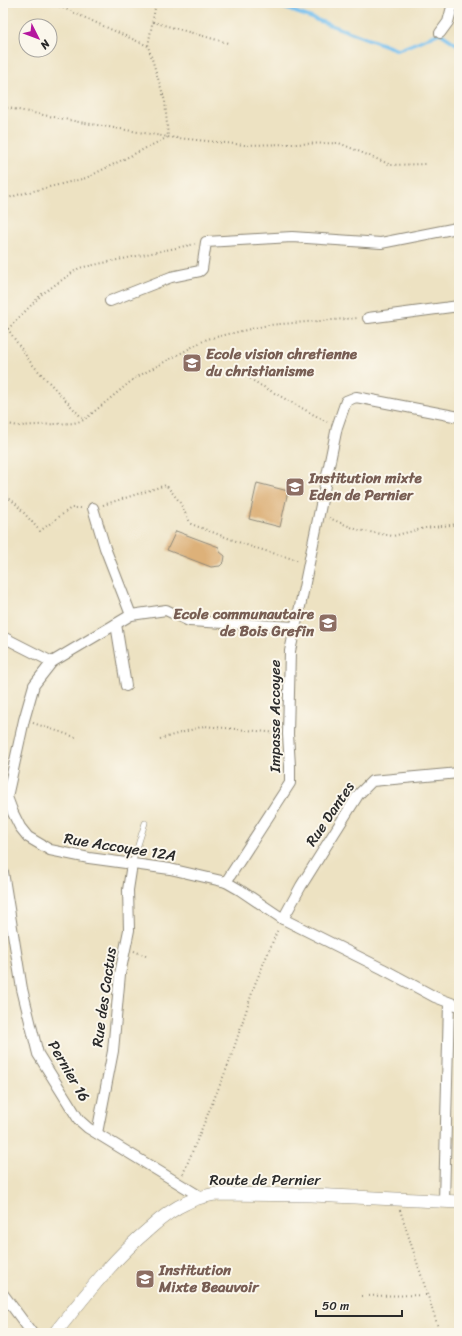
<svg xmlns="http://www.w3.org/2000/svg" width="462" height="1336" viewBox="0 0 462 1336" font-family="Sriracha,sans-serif">
<style>
.lines{fill:none;stroke-linecap:round;stroke-linejoin:round}
.stream{stroke:#77c1f0;stroke-width:3.5}
.building{fill:#ddb179}
.service-casing{stroke:#8c8676;stroke-width:6}
.minor-casing{stroke:#8c8676;stroke-width:12}
.tertiary-casing{stroke:#8c8676;stroke-width:14}
.path{stroke:#8c8676;stroke-width:2;stroke-dasharray:1 3;stroke-linecap:butt}
.service{stroke:#fff;stroke-width:5}
.minor{stroke:#fff;stroke-width:10}
.tertiary{stroke:#fff;stroke-width:13}
.labels{text-anchor:middle;dominant-baseline:central;stroke-width:4;stroke-linejoin:round;paint-order:stroke}
.education-label{font-size:15px;font-weight:bold;fill:#785e54;stroke:#fbf7ec;text-anchor:start}
.street-label{font-size:15px;fill:#2b2b2b;stroke:#fbf7ec}
</style>
<rect width="100%" height="100%" fill="#fbf7ec"/>
<filter id="ink" filterUnits="userSpaceOnUse"><feTurbulence type="fractalNoise" baseFrequency=".025" numOctaves="2"/><feDisplacementMap in="SourceGraphic" scale="8" xChannelSelector="R" yChannelSelector="G"/><feConvolveMatrix kernelMatrix="1 2 1 2 8 2 1 2 1" color-interpolation-filters="sRGB"/></filter>
<filter id="wash" filterUnits="userSpaceOnUse"><feTurbulence type="fractalNoise" baseFrequency=".012" numOctaves="4" result="noise"/><feDisplacementMap in="SourceGraphic" scale="16" xChannelSelector="R" yChannelSelector="G"/><feGaussianBlur stdDeviation="0.9" result="paint"/><feColorMatrix in="noise" values="0 0 0 0 0 0 0 0 0 0 0 0 0 0 0 0 0 1.4 0 .05"/><feComposite in="paint" operator="in"/></filter>
<g filter="url(#wash)">
<rect width="100%" height="100%" fill="#ede2c2"/>
<g class="lines">
<path class="stream" d="M 271,3 L 398,50 L 440,33 L 459,46"/>
</g>
<g id="blocks">
<g class="building">
<path d="M 257,483 L 288,491 L 280,527 L 249,519 Z"/>
<path d="M 176,531 L 219,547 L 220,552 L 225,556 L 224,562 L 220,566 L 211,567 L 167,550 Z"/>
</g>
</g>
</g>
<g filter="url(#ink)">
<use href="#blocks" fill-opacity="0" stroke="#8c8676" stroke-width="1"/>
<g class="lines">
<defs>
<path id="service" d="M 132,864 L 145,823"/>
<g id="minor">
<path d="M 440,33 L 448,22 L 453,3"/>
<path d="M 110,301 L 171,277 L 200,271 L 202,269 L 206,242 L 292,237 L 381,243 L 452,229 L 459,226"/>
<path d="M 368,318 L 459,306"/>
<path d="M 93,508 L 105,548 L 131,615"/>
<path d="M 116,624 L 126,686"/>
<path d="M 295,627 L 189,621 L 166,610 L 131,615 L 52,662 L 34,685 L 24,720 L 7,797 L 13,813 L 20,827 L 28,837 L 50,850 L 89,858 L 170,869 L 226,882 L 240,890 L 283,919 L 383,969 L 435,997 L 459,1006"/>
<path d="M 3,637 L 52,662"/>
<path d="M 3,872 L 22,989 L 38,1054 L 79,1120 L 88,1128 L 201,1197"/>
<path d="M 226,882 L 290,783 L 290,766 L 288,734 L 290,651 L 301,602 L 337,427 L 346,401 L 356,397 L 459,417"/>
<path d="M 283,919 L 301,886 L 358,795 L 372,781 L 459,773"/>
<path d="M 97,1133 L 113,1051 L 120,974 L 129,930 L 128,890 L 132,864"/>
<path d="M 444,1202 L 449,1003"/>
<path d="M 3,1294 L 32,1333"/>
</g>
<path id="tertiary" d="M 55,1333 C 84,1297 113,1259 149,1229 C 160,1219 172,1209 186,1203 C 195,1198 205,1196 215,1194 L 312,1195 L 459,1202"/>
</defs>
<use href="#service" class="service-casing"/>
<use href="#minor" class="minor-casing"/>
<use href="#tertiary" class="tertiary-casing"/>
<g class="path">
<path d="M 52,3 L 148,46"/>
<path d="M 153,22 L 228,43"/>
<path d="M 3,107 L 79,122 L 168,137 L 245,145 L 339,143 L 391,165 L 425,164"/>
<path d="M 3,200 L 17,195 L 86,178 L 168,137 L 165,101 L 148,46 L 156,3"/>
<path d="M 3,322 L 31,363 L 84,420"/>
<path d="M 8,329 L 42,294 L 79,268 L 195,244"/>
<path d="M 233,368 L 260,385 L 327,422"/>
<path d="M 3,423 L 19,426 L 74,423 L 84,420 L 135,378 L 207,339 L 268,325 L 358,318"/>
<path d="M 3,498 L 6,496 L 15,503 L 40,531 L 71,508 L 83,508"/>
<path d="M 103,505 L 166,485 L 179,501 L 191,524 L 249,546 L 300,561"/>
<path d="M 329,518 L 358,530 L 393,536 L 425,528 L 459,524"/>
<path d="M 33,723 L 78,738"/>
<path d="M 160,739 L 204,726 L 278,733"/>
<path d="M 134,951 L 146,956"/>
<path d="M 183,1174 L 229,1063 L 255,984 L 278,929"/>
<path d="M 400,1210 L 440,1333"/>
<path d="M 361,1296 L 428,1295"/>
</g>
<use href="#service" class="service"/>
<use href="#minor" class="minor"/>
<use href="#tertiary" class="tertiary"/>
</g>
</g>
<defs>
<symbol id="school-square" viewBox="-11 -11 22 22"><rect x="-9" y="-9" width="18" height="18" rx="4" fill="#8d6e63" stroke="#fbf7ec"/><path d="M0-5L7-2L0 1L-7-2ZM-4 1L0 2.5L4 1V4Q0 6-4 4Z" fill="#fff"/></symbol>
</defs>
<g fill-rule="evenodd">
<use href="#school-square" x="181" y="352" width="22" height="22"/>
<use href="#school-square" x="284" y="476" width="22" height="22"/>
<use href="#school-square" x="317" y="612" width="22" height="22"/>
<use href="#school-square" x="134" y="1268" width="22" height="22"/>
</g>
<g class="labels">
<g class="education-label">
<text x="206" y="354">Ecole vision chretienne<tspan x="206" dy="17">du christianisme</tspan></text>
<text x="309" y="478">Institution mixte<tspan x="309" dy="17">Eden de Pernier</tspan></text>
<text x="314" y="614" text-anchor="end">Ecole communautaire<tspan x="314" dy="17">de Bois Grefin</tspan></text>
<text x="159" y="1270">Institution<tspan x="159" dy="17">Mixte Beauvoir</tspan></text>
</g>
<g class="street-label">
<text transform="translate(275 716) rotate(-90)">Impasse Accoyee</text>
<text transform="translate(330 814) rotate(-56)">Rue Dantes</text>
<text transform="translate(120 847) rotate(9)">Rue Accoyee 12A</text>
<text transform="translate(104 997) rotate(-82)">Rue des Cactus</text>
<text transform="translate(69 1071) rotate(60)">Pernier 16</text>
<text x="265" y="1180">Route de Pernier</text>
</g>
</g>
<rect width="462" height="1336" fill="none" stroke="#fbf7ec" stroke-width="16"/>
<g transform="translate(38 38) rotate(132)"><circle r="19" fill="#fbf7ec" stroke="#a8a59f"/>
<path d="M0-3L7 15L0 10L-7 15Z" fill="#b5179e"/>
<text y="-6" font-size="11" font-weight="bold" text-anchor="middle" fill="#2b2b2b">N</text>
</g>
<path d="M316 1310v6h86v-6" fill="none" stroke="#2b2b2b" stroke-width="2"/>
<text x="322" y="1310" font-size="12" fill="#2b2b2b" stroke="#fbf7ec" stroke-width="3" paint-order="stroke">50 m</text>
</svg>
